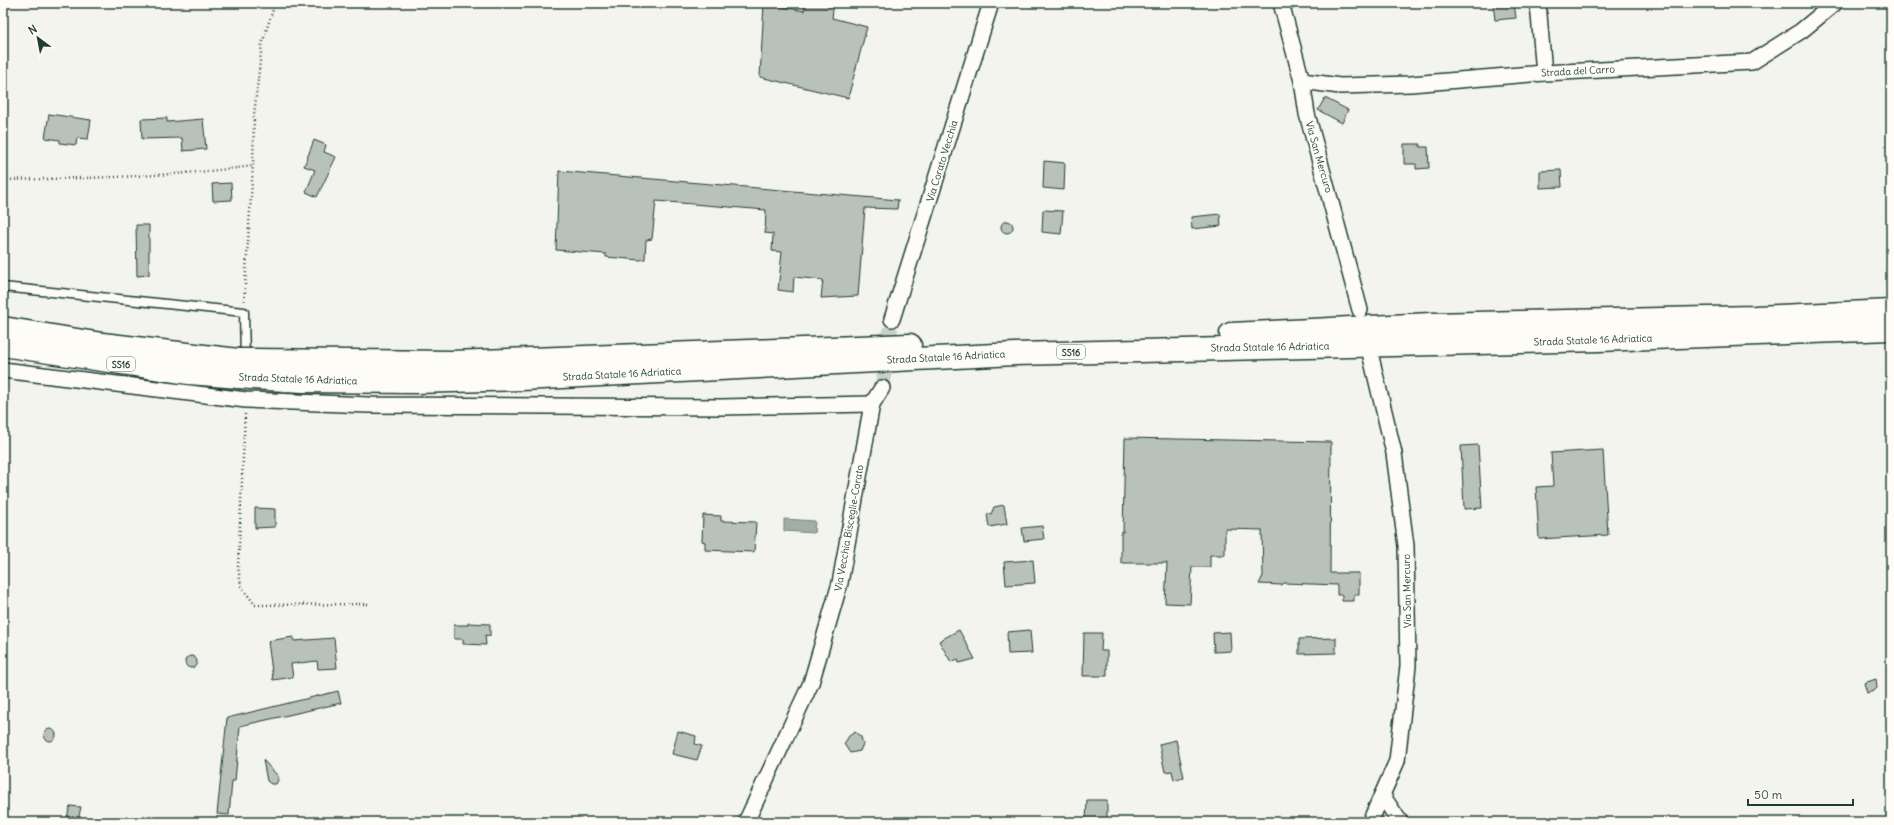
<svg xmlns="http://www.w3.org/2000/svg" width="1894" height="825" viewBox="0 0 1894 825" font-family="Delius,sans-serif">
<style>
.water{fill:#a3aea7;stroke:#6e8179}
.building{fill:#b9c1bb;stroke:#1f3d34}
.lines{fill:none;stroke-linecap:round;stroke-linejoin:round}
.minor-tunnel{stroke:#c9cfca;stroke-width:15;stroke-dasharray:15 8;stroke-linecap:butt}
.service-casing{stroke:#1f3d34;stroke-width:11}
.minor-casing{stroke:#1f3d34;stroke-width:18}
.trunk-casing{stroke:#1f3d34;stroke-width:25}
.path{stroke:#1f3d34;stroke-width:2.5;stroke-dasharray:1 3;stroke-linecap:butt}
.service{stroke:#fdfcf7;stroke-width:8}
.minor{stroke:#fdfcf7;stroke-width:15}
.trunk{stroke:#fdfcf7;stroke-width:22}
.trunk-bridge-casing{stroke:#1f3d34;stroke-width:25;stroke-linecap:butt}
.trunk-bridge{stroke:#fdfcf7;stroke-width:22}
.labels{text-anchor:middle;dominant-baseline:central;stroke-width:4;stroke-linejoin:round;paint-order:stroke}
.shield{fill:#fdfcf7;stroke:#62766e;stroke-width:1}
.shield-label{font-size:9px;font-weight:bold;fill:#1f3d34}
.street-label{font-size:10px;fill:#1f3d34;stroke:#fdfcf7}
</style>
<rect width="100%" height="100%" fill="#f4f4ef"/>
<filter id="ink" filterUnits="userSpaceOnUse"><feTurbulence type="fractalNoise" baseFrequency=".025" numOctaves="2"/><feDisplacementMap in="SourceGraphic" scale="8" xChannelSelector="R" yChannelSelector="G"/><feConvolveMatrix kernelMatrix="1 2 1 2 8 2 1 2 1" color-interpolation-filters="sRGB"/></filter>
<g filter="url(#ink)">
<path class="water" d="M 784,519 L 815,521 L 814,533 L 784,531 Z"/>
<g class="building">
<path d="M 764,3 L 804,11 L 805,3 L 834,3 L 832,18 L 867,27 L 848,98 L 760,77 Z"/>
<path d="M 1514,3 L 1516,18 L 1495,20 L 1493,4 Z"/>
<path d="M 1325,98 L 1348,110 L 1342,123 L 1318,110 Z"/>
<path d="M 49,114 L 91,120 L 88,139 L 77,138 L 76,145 L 60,143 L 60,140 L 45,138 Z"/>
<path d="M 167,118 L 167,122 L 203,119 L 206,149 L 183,151 L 182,138 L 142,139 L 141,119 Z"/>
<path d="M 314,140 L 326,145 L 324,152 L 336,157 L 317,197 L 306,192 L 315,170 L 304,166 Z"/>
<path d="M 1404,144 L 1420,144 L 1420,147 L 1428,147 L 1429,168 L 1416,169 L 1416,164 L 1404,164 Z"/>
<path d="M 1044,161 L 1065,163 L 1064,190 L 1043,188 Z"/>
<path d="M 1561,170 L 1562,187 L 1540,188 L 1540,171 Z"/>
<path d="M 559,171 L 898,200 L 897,209 L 865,208 L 858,296 L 821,298 L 823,280 L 794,277 L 793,292 L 778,290 L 782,252 L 772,251 L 773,234 L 765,233 L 766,210 L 656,201 L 652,239 L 646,240 L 645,259 L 640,260 L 606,257 L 606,254 L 556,250 Z"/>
<path d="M 231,183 L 232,200 L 213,201 L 212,184 Z"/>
<path d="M 1043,210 L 1063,211 L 1061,234 L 1042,232 Z"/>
<path d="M 1220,214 L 1221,226 L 1192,229 L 1191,217 Z"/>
<circle cx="1007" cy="227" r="6"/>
<path d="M 136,225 L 149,225 L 149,275 L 137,276 Z"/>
<path d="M 1125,438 L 1331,442 L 1330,573 L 1359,573 L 1359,595 L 1354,595 L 1354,601 L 1342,601 L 1342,595 L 1337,595 L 1337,585 L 1284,583 L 1282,585 L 1259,584 L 1263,576 L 1262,530 L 1225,529 L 1225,555 L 1210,555 L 1210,567 L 1192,567 L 1190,604 L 1165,603 L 1167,563 L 1121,563 L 1121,532 L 1123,532 Z"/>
<path d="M 1478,445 L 1482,508 L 1464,509 L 1461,446 Z"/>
<path d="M 1603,450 L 1608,535 L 1539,539 L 1536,487 L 1553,486 L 1551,453 Z"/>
<path d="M 1004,505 L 1007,524 L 989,527 L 987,514 L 991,514 L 994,507 Z"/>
<path d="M 255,508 L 275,509 L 275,527 L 255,528 Z"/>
<path d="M 703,515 L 721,516 L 721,521 L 756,522 L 754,552 L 705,550 L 705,542 L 702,541 Z"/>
<path d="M 1042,526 L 1044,539 L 1024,541 L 1022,528 Z"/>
<path d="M 1033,560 L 1035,583 L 1006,585 L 1004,562 Z"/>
<path d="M 468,623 L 490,624 L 490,636 L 485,635 L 486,645 L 463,644 L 463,639 L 454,639 L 454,625 L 468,625 Z"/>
<path d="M 959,630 L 975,659 L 959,663 L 958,659 L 951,662 L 939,641 Z"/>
<path d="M 1030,630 L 1032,653 L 1008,654 L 1007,632 Z"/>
<path d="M 1230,632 L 1231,651 L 1214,652 L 1213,633 Z"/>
<path d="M 1084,633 L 1102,633 L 1101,651 L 1107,651 L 1107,676 L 1083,676 Z"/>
<path d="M 293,637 L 294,641 L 334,638 L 337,668 L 318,669 L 317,661 L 291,664 L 293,677 L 273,680 L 268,641 Z"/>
<path d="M 1336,638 L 1336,653 L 1299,654 L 1299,639 Z"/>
<circle cx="191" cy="662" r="6"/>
<path d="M 1876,679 L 1877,688 L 1874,691 L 1867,693 L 1864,683 Z"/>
<path d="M 338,691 L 341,703 L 240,726 L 235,781 L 232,781 L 229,815 L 217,814 L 227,718 Z"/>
<circle cx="50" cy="735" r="6"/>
<path d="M 678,731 L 696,736 L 695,744 L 702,746 L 697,760 L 672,754 Z"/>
<path d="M 855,732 L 861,737 L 863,744 L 860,751 L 850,753 L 844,744 L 849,736 Z"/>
<path d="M 1176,740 L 1184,777 L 1174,780 L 1172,771 L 1165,772 L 1159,744 Z"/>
<path d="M 263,760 L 278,776 L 278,780 L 276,784 L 271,784 L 267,781 Z"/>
<path d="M 1087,800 L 1107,800 L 1107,822 L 1086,822 Z"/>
<path d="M 70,806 L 81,807 L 78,820 L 67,817 Z"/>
</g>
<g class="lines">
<path class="minor-tunnel" d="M 882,388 L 892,319"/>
<defs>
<path id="service" d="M 3,287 L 244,312 L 245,359"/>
<g id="minor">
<path d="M 1281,3 L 1302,81 L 1307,114 L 1360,310"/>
<path d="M 1538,3 L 1544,73"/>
<path d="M 1302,81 L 1340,86 L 1411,84 L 1544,73 L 1752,62 L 1801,31 L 1835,3"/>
<path d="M 892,319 L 991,3"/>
<path d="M 3,370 L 246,400 L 368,405 L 721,407 L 872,404"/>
<path d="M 1382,795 L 1400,822"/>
<path d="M 746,822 L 811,683 L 840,583 L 872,404 L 882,388"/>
<path d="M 1370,822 L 1397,761 L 1408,666 L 1406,546 L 1394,453 L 1371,357"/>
</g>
<g id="trunk">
<path d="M 3,328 L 102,344 L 238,360"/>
<path d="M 1231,334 L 1431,324 L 1755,317 L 1891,311"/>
<path d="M 3,345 L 189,373 L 239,377"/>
<path d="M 251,360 L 452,362 L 910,345"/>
<path d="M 251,378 L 303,381 L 415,382 L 522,379 L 1015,354 L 1599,340 L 1891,329"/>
</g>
</defs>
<use href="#service" class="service-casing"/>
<use href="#minor" class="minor-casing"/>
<use href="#trunk" class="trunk-casing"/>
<g class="path">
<path d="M 3,180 C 86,178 170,177 253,166"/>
<path d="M 244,301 L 253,166 L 254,115 L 262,44 L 275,3"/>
<path d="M 245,414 L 238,567 L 241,586 L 255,605 L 369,604"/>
</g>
<use href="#service" class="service"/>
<use href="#minor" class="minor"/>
<use href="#trunk" class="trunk"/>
<defs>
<g id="trunk-bridge">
<path d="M 238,360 L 251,360"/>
<path d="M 239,377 L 251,378"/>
</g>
</defs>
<use href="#trunk-bridge" class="trunk-bridge-casing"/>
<use href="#trunk-bridge" class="trunk-bridge"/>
</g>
</g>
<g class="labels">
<g class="shield">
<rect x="1057" y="345" width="28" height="14" rx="3"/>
<rect x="107" y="357" width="28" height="14" rx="3"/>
</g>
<g class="shield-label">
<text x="1071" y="352">SS16</text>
<text x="121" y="364">SS16</text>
</g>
<g class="street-label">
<text transform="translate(1578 71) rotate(-3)">Strada del Carro</text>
<text transform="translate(1319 157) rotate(74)">Via San Mercuro</text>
<text transform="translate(942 161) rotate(-73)">Via Corato Vecchia</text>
<text transform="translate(1593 340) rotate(-2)">Strada Statale 16 Adriatica</text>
<text transform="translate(1270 347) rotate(-1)">Strada Statale 16 Adriatica</text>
<text transform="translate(946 357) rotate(-3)">Strada Statale 16 Adriatica</text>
<text transform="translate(622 374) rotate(-3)">Strada Statale 16 Adriatica</text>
<text transform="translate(298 379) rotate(2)">Strada Statale 16 Adriatica</text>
<text transform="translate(849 528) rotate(-80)">Via Vecchia Bisceglie-Corato</text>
<text transform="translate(1407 591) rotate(-91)">Via San Mercuro</text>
</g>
</g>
<rect width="1894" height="825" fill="none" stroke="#fdfcf7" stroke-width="16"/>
<rect x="8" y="8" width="1878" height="809" fill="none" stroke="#1f3d34" stroke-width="1.5" filter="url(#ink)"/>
<g transform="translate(38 38) rotate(328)" stroke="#fdfcf7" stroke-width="3" paint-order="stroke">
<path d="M0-3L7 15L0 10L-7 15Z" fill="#1f3d34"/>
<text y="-6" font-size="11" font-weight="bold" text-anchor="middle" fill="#1f3d34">N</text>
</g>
<path d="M1748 799v6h105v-6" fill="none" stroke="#1f3d34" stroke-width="2"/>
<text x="1754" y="799" font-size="12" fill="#1f3d34" stroke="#fdfcf7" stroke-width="3" paint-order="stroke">50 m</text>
</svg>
